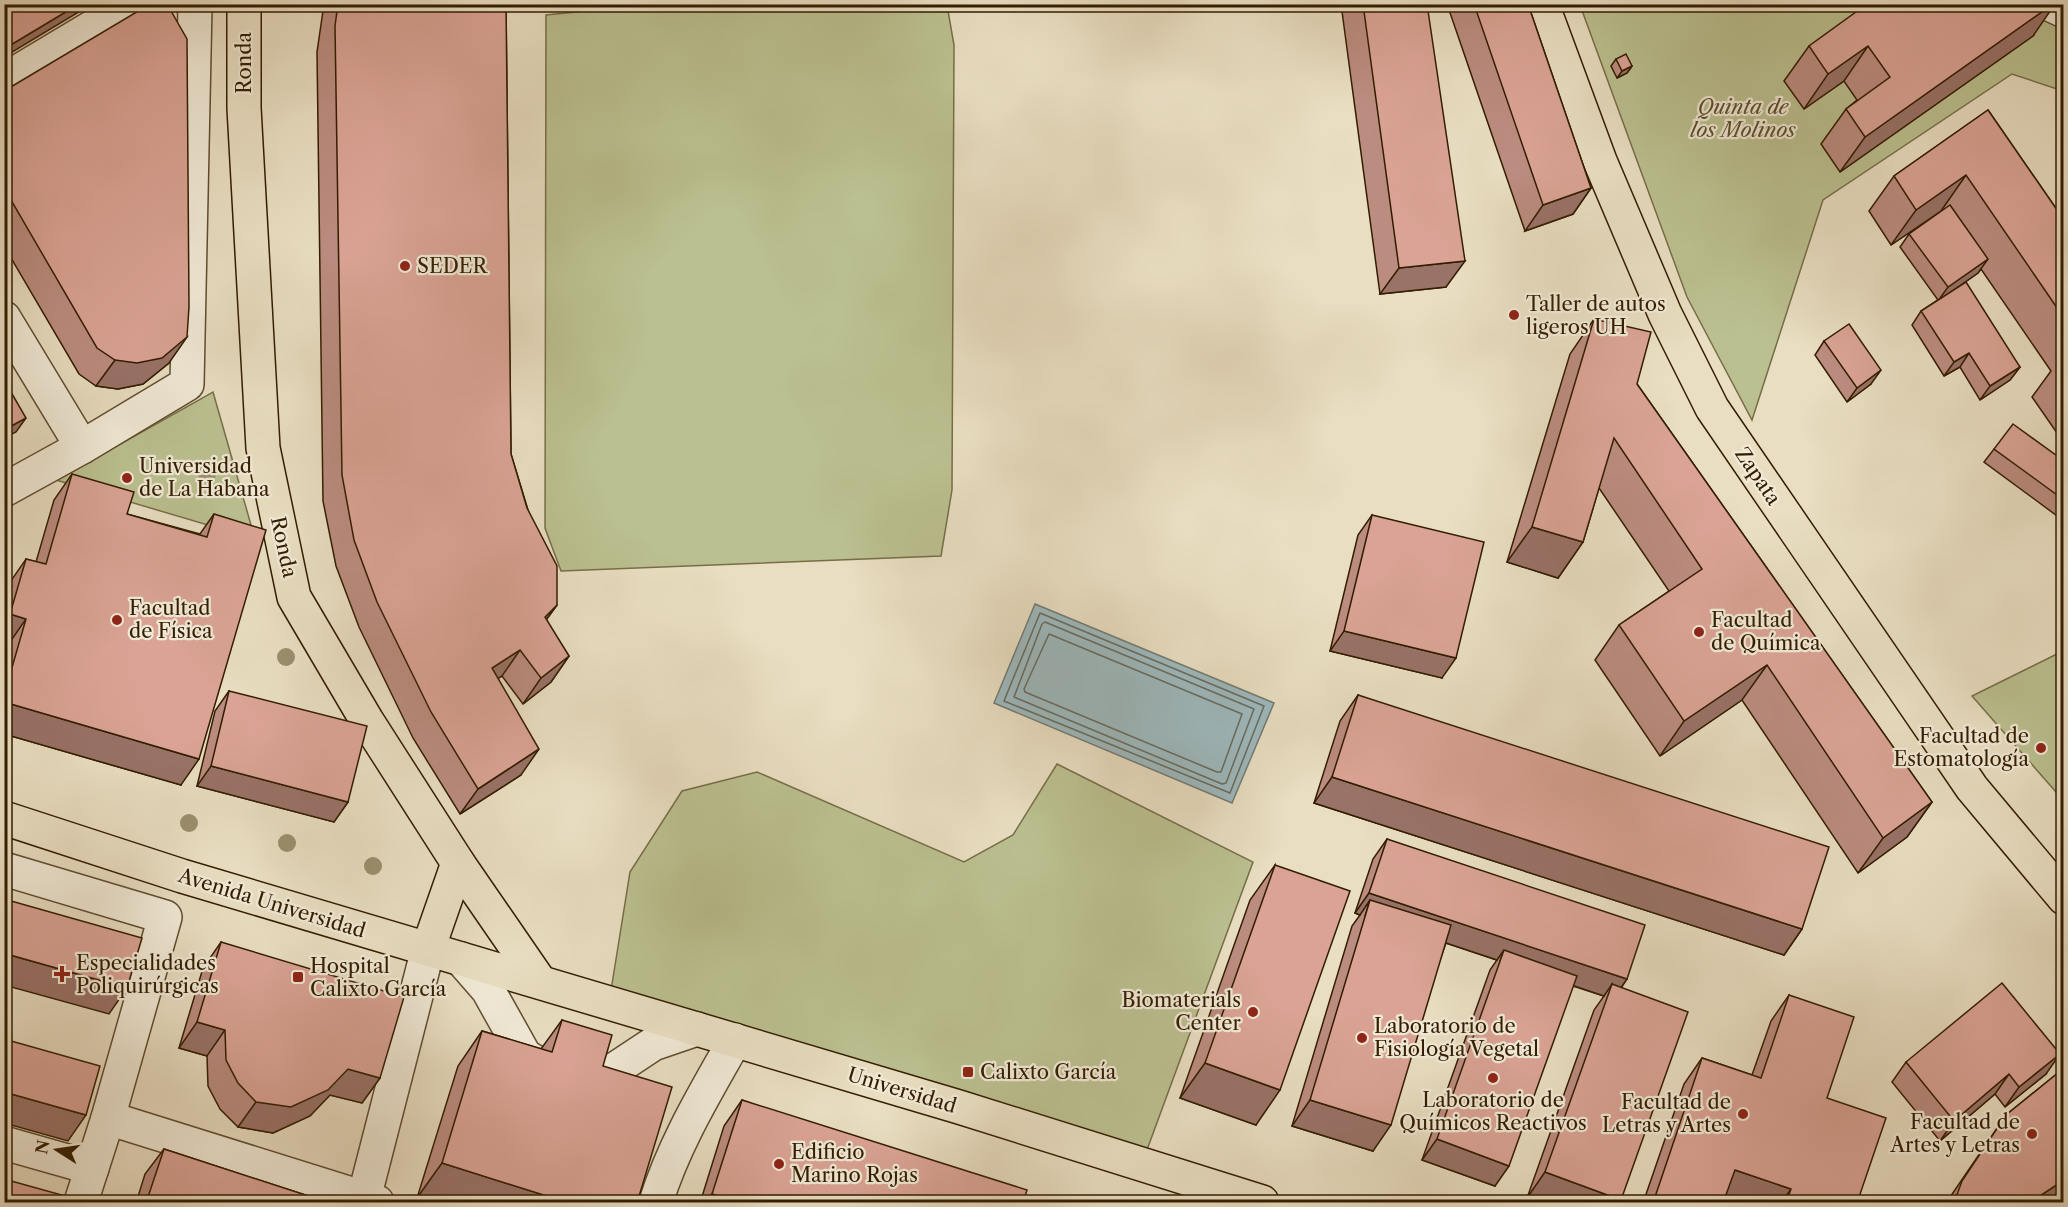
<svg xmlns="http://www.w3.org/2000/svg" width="2068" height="1207" viewBox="0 0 2068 1207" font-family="'Libre Caslon Text',serif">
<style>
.green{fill:#bbc090;stroke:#776e48;stroke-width:1.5}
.water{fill:#9db9be;stroke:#737b72;stroke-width:1.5}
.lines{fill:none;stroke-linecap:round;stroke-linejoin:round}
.shore{stroke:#686b5f;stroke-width:1.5}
.minor-casing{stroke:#604d30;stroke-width:36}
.major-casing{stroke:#331d00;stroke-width:36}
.minor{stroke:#f1ead7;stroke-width:33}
.major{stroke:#e9dec2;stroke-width:33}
.tree{fill:#9b8f6f}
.wall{fill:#bb8c80;stroke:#331d00;stroke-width:1.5}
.shaded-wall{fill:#997268;stroke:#331d00;stroke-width:1.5}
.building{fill:#daa395;stroke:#331d00;stroke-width:1.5}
.poi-dot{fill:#8f2418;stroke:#f1ead7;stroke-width:2}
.labels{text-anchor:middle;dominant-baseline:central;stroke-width:4.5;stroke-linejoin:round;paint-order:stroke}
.street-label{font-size:20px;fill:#331d00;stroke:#f1ead7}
.park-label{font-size:20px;font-style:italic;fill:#5c4e2b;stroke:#f1ead7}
.poi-label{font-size:20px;fill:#331d00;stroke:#f1ead7;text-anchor:start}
</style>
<rect width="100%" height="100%" fill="#e9dec2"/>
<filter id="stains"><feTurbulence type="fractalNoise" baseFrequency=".00333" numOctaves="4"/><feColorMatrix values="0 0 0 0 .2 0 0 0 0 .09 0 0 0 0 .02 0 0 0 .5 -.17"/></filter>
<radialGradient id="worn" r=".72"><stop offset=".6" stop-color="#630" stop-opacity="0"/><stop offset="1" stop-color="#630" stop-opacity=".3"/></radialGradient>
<g class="green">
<path d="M 656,4 L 947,5 L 954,45 L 952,490 L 941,556 L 561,571 L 545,528 L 546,15 Z"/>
<path d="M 1580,5 L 2063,5 L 2063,91 L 2012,74 L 1823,200 L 1752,420 L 1687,297 Z"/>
<path d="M 213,392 L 255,539 L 56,480 Z"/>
<path d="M 2063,651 L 2063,800 L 1972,696 Z"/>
<path d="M 1057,764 L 1253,862 L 1141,1166 L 609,1003 L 630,872 L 682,791 L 757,772 L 964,862 L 1013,835 Z"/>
</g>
<path class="water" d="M 1035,604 L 1274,703 L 1232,803 L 994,703 Z"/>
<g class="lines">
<g class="shore">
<path d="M 1040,613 L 1264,706 L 1230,793 L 1004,701 Z"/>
<path d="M 1045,622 L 1254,709 L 1226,783 L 1222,784 L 1014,697 L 1042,624 Z"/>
<path d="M 1049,634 L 1242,714 L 1221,772 L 1217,772 L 1025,692 L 1024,689 Z"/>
</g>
<defs>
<g id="minor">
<path d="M 2049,4 L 2064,11"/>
<path d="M 4,80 L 131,4"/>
<path d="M 4,318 L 82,447"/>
<path d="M 4,490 L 82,447 L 187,384 L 195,6 L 192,4"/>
<path d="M 4,869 L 165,917 L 108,1118 L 81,1202"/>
<path d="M 461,959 L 488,990 L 525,1056 L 535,1062"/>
<path d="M 584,1079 L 597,1081 L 653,1044 L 697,1029"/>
<path d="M 108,1118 L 377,1202"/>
<path d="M 4,1143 L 92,1168"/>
<path d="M 363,1202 L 428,949"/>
<path d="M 656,1202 C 674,1144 705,1093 735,1040"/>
</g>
<g id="major">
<path d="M 244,4 L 244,108 L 263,448 L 294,597 L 367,721 L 458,863 L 540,982"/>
<path d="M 1542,4 L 1600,161 L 1665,314 L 1712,408 L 1972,788 L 2064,898"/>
<path d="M 4,818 L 182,876 L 959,1107 L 1262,1202"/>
<path d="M 428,949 L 458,863"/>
</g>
</defs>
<use href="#minor" class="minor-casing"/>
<use href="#major" class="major-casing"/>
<use href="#minor" class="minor"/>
<use href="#major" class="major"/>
</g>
<g class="tree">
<circle cx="207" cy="474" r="9"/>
<circle cx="286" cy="657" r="9"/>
<circle cx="189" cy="823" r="9"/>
<circle cx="287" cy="843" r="9"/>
<circle cx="373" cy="866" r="9"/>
</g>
<g class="wall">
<path d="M 324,4 L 506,4 L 511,454 L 557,605 L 546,620 L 569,656 L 551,682 L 523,704 L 502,676 L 498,678 L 521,775 L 460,814 L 413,738 L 359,627 L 336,566 L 323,501 L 317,52 Z"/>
<path d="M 1341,4 L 1427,4 L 1446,287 L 1380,294 Z"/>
<path d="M 1447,4 L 1528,4 L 1591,188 L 1573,214 L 1525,231 Z"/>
<path d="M 2033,36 L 1840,172 L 1821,144 L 1846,109 L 1857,100 L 1844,81 L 1804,109 L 1784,81 L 1809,46 Z"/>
<path d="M 1616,59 L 1632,66 L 1627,73 L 1617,78 L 1611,66 Z"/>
<path d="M 4,91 L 169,363 L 143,384 L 118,389 L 96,386 L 79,374 L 4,246 Z"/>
<path d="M 1988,110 L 2064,220 L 2064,443 L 2032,397 L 2051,371 L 1981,269 L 1978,273 L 1954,290 L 2020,367 L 2010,380 L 1980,400 L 1960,367 L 1944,376 L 1912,325 L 1921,311 L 1938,300 L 1900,247 L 1909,234 L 1941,211 L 1891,245 L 1869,211 L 1894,176 Z"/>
<path d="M 1594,319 L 1637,384 L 1932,802 L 1907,837 L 1858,873 L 1742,700 L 1660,756 L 1595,660 L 1619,625 L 1669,591 L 1599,488 L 1583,542 L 1558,578 L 1507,562 L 1570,354 Z"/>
<path d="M 1824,341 L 1871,384 L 1847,402 L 1815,355 Z"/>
<path d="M 1994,449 L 2064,461 L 2064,521 L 1984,462 Z"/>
<path d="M 72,474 L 127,514 L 200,534 L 214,514 L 181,785 L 4,734 L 4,658 L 8,645 L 4,644 L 4,596 L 8,585 L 26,559 L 36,562 L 54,500 Z"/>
<path d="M 1372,515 L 1442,678 L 1330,651 L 1358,535 Z"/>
<path d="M 229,691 L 348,802 L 334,822 L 197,786 L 215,711 Z"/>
<path d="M 1358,695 L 1802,929 L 1784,955 L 1314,803 L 1340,721 Z"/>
<path d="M 1387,839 L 1627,979 L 1621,988 L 1621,1200 L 1619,1203 L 1539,1203 L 1527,1198 L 1594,1010 L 1604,996 L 1573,986 L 1495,1186 L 1422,1160 L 1490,970 L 1497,960 L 1446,943 L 1373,1151 L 1292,1126 L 1352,926 L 1360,915 L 1355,913 L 1373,859 Z"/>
<path d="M 1275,865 L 1256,1125 L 1180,1098 L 1250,900 Z"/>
<path d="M 221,942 L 380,1078 L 362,1103 L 330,1095 L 310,1116 L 273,1133 L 238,1127 L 220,1109 L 208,1086 L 207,1056 L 179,1048 L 203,968 Z"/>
<path d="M 1789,995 L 1827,1098 L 1857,1203 L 1736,1203 L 1725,1199 L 1723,1203 L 1643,1203 L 1684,1084 L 1702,1058 L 1752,1075 L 1771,1021 Z"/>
<path d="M 562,1020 L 603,1066 L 637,1203 L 431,1203 L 417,1198 L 458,1066 L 482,1031 L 541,1049 Z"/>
<path d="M 1906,1062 L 2046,1074 L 2005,1107 L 1995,1094 L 1940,1141 L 1892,1082 Z"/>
<path d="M 2064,1068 L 2064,1195 L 2058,1192 L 2050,1203 L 1946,1203 L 2006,1115 Z"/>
<path d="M 742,1100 L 1023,1203 L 700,1203 L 724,1126 Z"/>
<path d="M 164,1149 L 330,1203 L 136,1203 L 145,1174 Z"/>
</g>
<g class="shaded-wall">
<path d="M 79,4 L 92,4 L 4,57 L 4,49 Z"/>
<path d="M 2053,4 L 2055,4 L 2033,36 L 1840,172 L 1865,137 Z"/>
<path d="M 1868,46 L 1844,81 L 1804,109 L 1828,74 Z"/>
<path d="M 1632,66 L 1627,73 L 1617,78 L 1622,71 Z"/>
<path d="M 1966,175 L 1941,211 L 1891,245 L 1916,210 Z"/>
<path d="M 1591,188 L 1573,214 L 1525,231 L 1543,205 Z"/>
<path d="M 1988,259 L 1978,273 L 1938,301 L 1948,287 Z"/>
<path d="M 1465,261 L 1446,287 L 1380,294 L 1399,268 Z"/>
<path d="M 187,337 L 169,363 L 143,384 L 118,389 L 96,386 L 115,360 Z"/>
<path d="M 1969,353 L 1960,367 L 1944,376 L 1954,362 Z"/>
<path d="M 2020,367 L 2010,380 L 1980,400 L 1990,386 Z"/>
<path d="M 1881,370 L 1871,384 L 1847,402 L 1857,388 Z"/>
<path d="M 26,418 L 16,432 L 4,438 L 4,430 Z"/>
<path d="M 1532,527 L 1583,542 L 1558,578 L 1507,562 Z"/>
<path d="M 557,605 L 538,631 L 545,617 Z"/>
<path d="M 10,614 L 26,619 L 8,645 L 4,644 L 4,622 Z"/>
<path d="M 1344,631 L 1456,658 L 1442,678 L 1330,651 Z"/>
<path d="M 520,650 L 502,676 L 474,694 L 492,668 Z"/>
<path d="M 569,656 L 551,682 L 523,704 L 541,678 Z"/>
<path d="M 1767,665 L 1742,700 L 1660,756 L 1684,721 Z"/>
<path d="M 4,702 L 199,759 L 181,785 L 4,734 Z"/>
<path d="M 539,749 L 521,775 L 460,814 L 478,789 Z"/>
<path d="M 211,766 L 348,802 L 334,822 L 197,786 Z"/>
<path d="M 1332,777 L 1802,929 L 1784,955 L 1314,803 Z"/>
<path d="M 1932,802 L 1907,837 L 1858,873 L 1883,838 Z"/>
<path d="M 1369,893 L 1627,979 L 1613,999 L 1612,984 L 1604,996 L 1500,961 L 1504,950 L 1497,960 L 1365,916 L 1370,900 L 1360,915 L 1355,913 Z"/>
<path d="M 10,955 L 127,988 L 109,1014 L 4,985 L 4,963 Z"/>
<path d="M 197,1022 L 225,1030 L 207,1056 L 179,1048 Z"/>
<path d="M 2060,1054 L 2046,1074 L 2005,1107 L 2019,1087 Z"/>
<path d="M 1205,1063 L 1280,1090 L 1256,1125 L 1180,1098 Z"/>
<path d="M 348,1069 L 380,1078 L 362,1103 L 330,1095 L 310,1116 L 273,1133 L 238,1127 L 256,1102 Z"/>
<path d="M 2009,1074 L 1995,1094 L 1940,1141 L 1954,1121 Z"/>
<path d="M 4,1092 L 86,1115 L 68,1141 L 4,1123 Z"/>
<path d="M 1310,1100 L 1391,1125 L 1373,1151 L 1292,1126 Z"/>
<path d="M 1437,1139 L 1509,1166 L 1495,1186 L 1422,1160 Z"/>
<path d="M 442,1163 L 569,1203 L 431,1203 L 417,1198 Z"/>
<path d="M 1735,1170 L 1791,1189 L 1781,1203 L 1736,1203 L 1717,1196 Z"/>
<path d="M 1545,1172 L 1621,1200 L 1619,1203 L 1539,1203 L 1527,1198 Z"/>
<path d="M 2064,1180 L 2064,1183 L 2050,1203 L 2029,1203 Z"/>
<path d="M 712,1194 L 740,1203 L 706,1203 Z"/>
</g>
<g class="building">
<path d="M 4,4 L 79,4 L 4,49 Z"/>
<path d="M 150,4 L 167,4 L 187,39 L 189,307 L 187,337 L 162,358 L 137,363 L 115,360 L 97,348 L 4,188 L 4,91 Z"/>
<path d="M 338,4 L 506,4 L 511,454 L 527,508 L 557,566 L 557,605 L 545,617 L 569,656 L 541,678 L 520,650 L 492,668 L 539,749 L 478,789 L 431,712 L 377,602 L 354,540 L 342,475 L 335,26 Z"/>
<path d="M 1363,4 L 1427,4 L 1465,261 L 1399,268 Z"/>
<path d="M 1474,4 L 1528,4 L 1591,188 L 1543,205 Z"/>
<path d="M 1867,4 L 2053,4 L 1865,137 L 1846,109 L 1890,77 L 1868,46 L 1828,74 L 1809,46 Z"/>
<path d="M 1626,54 L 1632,66 L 1622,71 L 1616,59 Z"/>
<path d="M 1988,110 L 2064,220 L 2064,318 L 1966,175 L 1916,210 L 1894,176 Z"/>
<path d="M 1950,205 L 1988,259 L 1948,287 L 1909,234 Z"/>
<path d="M 1966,282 L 2020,367 L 1990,386 L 1969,353 L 1954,362 L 1921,311 Z"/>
<path d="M 1594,319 L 1651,332 L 1637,384 L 1932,802 L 1883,838 L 1767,665 L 1684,721 L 1619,625 L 1702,569 L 1614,438 L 1583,542 L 1532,527 Z"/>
<path d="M 1849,324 L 1881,370 L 1857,388 L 1824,341 Z"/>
<path d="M 2064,357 L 2064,372 L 2057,362 Z"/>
<path d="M 4,380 L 26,418 L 4,430 Z"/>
<path d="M 2013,424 L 2064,461 L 2064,500 L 1994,449 Z"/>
<path d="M 72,474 L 134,492 L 127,514 L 207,537 L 214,514 L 266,530 L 199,759 L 4,702 L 4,695 L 26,619 L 10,614 L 26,559 L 46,564 Z"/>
<path d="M 1372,515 L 1484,542 L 1456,658 L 1344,631 Z"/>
<path d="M 229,691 L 367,726 L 348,802 L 211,766 Z"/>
<path d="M 1358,695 L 1829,847 L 1802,929 L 1332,777 Z"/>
<path d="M 1387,839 L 1645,925 L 1627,979 L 1369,893 Z"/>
<path d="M 1275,865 L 1350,891 L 1280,1090 L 1205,1063 Z"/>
<path d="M 4,899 L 142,938 L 127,988 L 10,955 L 4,975 Z"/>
<path d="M 1370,900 L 1451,925 L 1391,1125 L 1310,1100 Z"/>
<path d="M 221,942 L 404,997 L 380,1078 L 348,1069 L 328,1090 L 291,1107 L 256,1102 L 238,1083 L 226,1060 L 225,1030 L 197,1022 Z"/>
<path d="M 1504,950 L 1577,976 L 1509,1166 L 1437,1139 Z"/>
<path d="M 2002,983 L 2060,1054 L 2019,1087 L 2009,1074 L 1954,1121 L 1906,1062 Z"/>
<path d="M 1612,984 L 1688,1012 L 1621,1200 L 1545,1172 Z"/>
<path d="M 1789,995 L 1854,1017 L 1827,1098 L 1886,1118 L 1857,1203 L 1786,1203 L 1791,1189 L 1735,1170 L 1723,1203 L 1653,1203 L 1702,1058 L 1761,1078 Z"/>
<path d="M 562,1020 L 612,1035 L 603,1066 L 672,1087 L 637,1203 L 569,1203 L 442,1163 L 482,1031 L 552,1052 Z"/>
<path d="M 4,1039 L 100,1066 L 86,1115 L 4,1092 Z"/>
<path d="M 2064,1068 L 2064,1180 L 2029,1203 L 1954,1203 L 1962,1181 L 2006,1115 Z"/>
<path d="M 742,1100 L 1027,1190 L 1023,1203 L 740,1203 L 712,1194 Z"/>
<path d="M 164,1149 L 330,1203 L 146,1203 Z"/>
<path d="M 4,1179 L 76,1199 L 75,1203 L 4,1203 Z"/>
</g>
<g class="poi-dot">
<circle cx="405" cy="266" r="6"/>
<circle cx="1514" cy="315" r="6"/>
<circle cx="127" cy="478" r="6"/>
<circle cx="117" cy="620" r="6"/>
<circle cx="1699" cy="632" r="6"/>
<circle cx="2041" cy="748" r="6"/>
<path d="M59 965h6v6h6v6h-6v6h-6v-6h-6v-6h6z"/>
<rect x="292" y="971" width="12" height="12" rx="3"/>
<circle cx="1253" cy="1012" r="6"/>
<circle cx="1362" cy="1038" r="6"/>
<rect x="962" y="1066" width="12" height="12" rx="3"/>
<circle cx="1493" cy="1078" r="6"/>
<circle cx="1743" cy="1114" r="6"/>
<circle cx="2032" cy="1134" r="6"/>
<circle cx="779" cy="1164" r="6"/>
</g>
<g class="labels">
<g class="street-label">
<text transform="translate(244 63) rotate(-90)">Ronda</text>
<text transform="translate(1758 476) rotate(56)">Zapata</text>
<text transform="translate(284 547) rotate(78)">Ronda</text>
<text transform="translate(272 903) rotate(17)">Avenida Universidad</text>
<text transform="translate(902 1090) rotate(17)">Universidad</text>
</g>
<g class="park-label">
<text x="1743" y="107">Quinta de<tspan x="1743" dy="23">los Molinos</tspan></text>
</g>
<g class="poi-label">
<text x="417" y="266">SEDER</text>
<text x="1526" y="304">Taller de autos<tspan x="1526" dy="23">ligeros UH</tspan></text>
<text x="139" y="466">Universidad<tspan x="139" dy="23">de La Habana</tspan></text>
<text x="129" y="608">Facultad<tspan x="129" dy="23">de Física</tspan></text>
<text x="1711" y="620">Facultad<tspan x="1711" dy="23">de Química</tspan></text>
<text x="2029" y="736" text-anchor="end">Facultad de<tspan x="2029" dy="23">Estomatología</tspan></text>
<text x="76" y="963">Especialidades<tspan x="76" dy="23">Poliquirúrgicas</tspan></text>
<text x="310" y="966">Hospital<tspan x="310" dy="23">Calixto García</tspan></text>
<text x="1241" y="1000" text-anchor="end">Biomaterials<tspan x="1241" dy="23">Center</tspan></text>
<text x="1374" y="1026">Laboratorio de<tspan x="1374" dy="23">Fisiología Vegetal</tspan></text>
<text x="980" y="1072">Calixto García</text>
<text x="1493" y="1100" text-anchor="middle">Laboratorio de<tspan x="1493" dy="23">Químicos Reactivos</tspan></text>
<text x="1731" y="1102" text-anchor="end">Facultad de<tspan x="1731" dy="23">Letras y Artes</tspan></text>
<text x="2020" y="1122" text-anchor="end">Facultad de<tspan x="2020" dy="23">Artes y Letras</tspan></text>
<text x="791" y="1152">Edificio<tspan x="791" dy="23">Marino Rojas</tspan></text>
</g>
</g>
<rect width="2068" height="1207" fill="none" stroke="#e9dec2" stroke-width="24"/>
<rect x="6" y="6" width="2056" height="1195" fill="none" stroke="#331d00" stroke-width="3"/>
<rect x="12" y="12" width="2044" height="1183" fill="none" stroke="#331d00" stroke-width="1.5"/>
<g transform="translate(57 1150) rotate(282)" stroke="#f1ead7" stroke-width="4.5" paint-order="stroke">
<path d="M0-4.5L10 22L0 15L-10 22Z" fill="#331d00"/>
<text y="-9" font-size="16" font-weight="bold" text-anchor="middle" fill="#331d00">N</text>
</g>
<rect width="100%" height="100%" filter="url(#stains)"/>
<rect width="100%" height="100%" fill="url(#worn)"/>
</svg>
